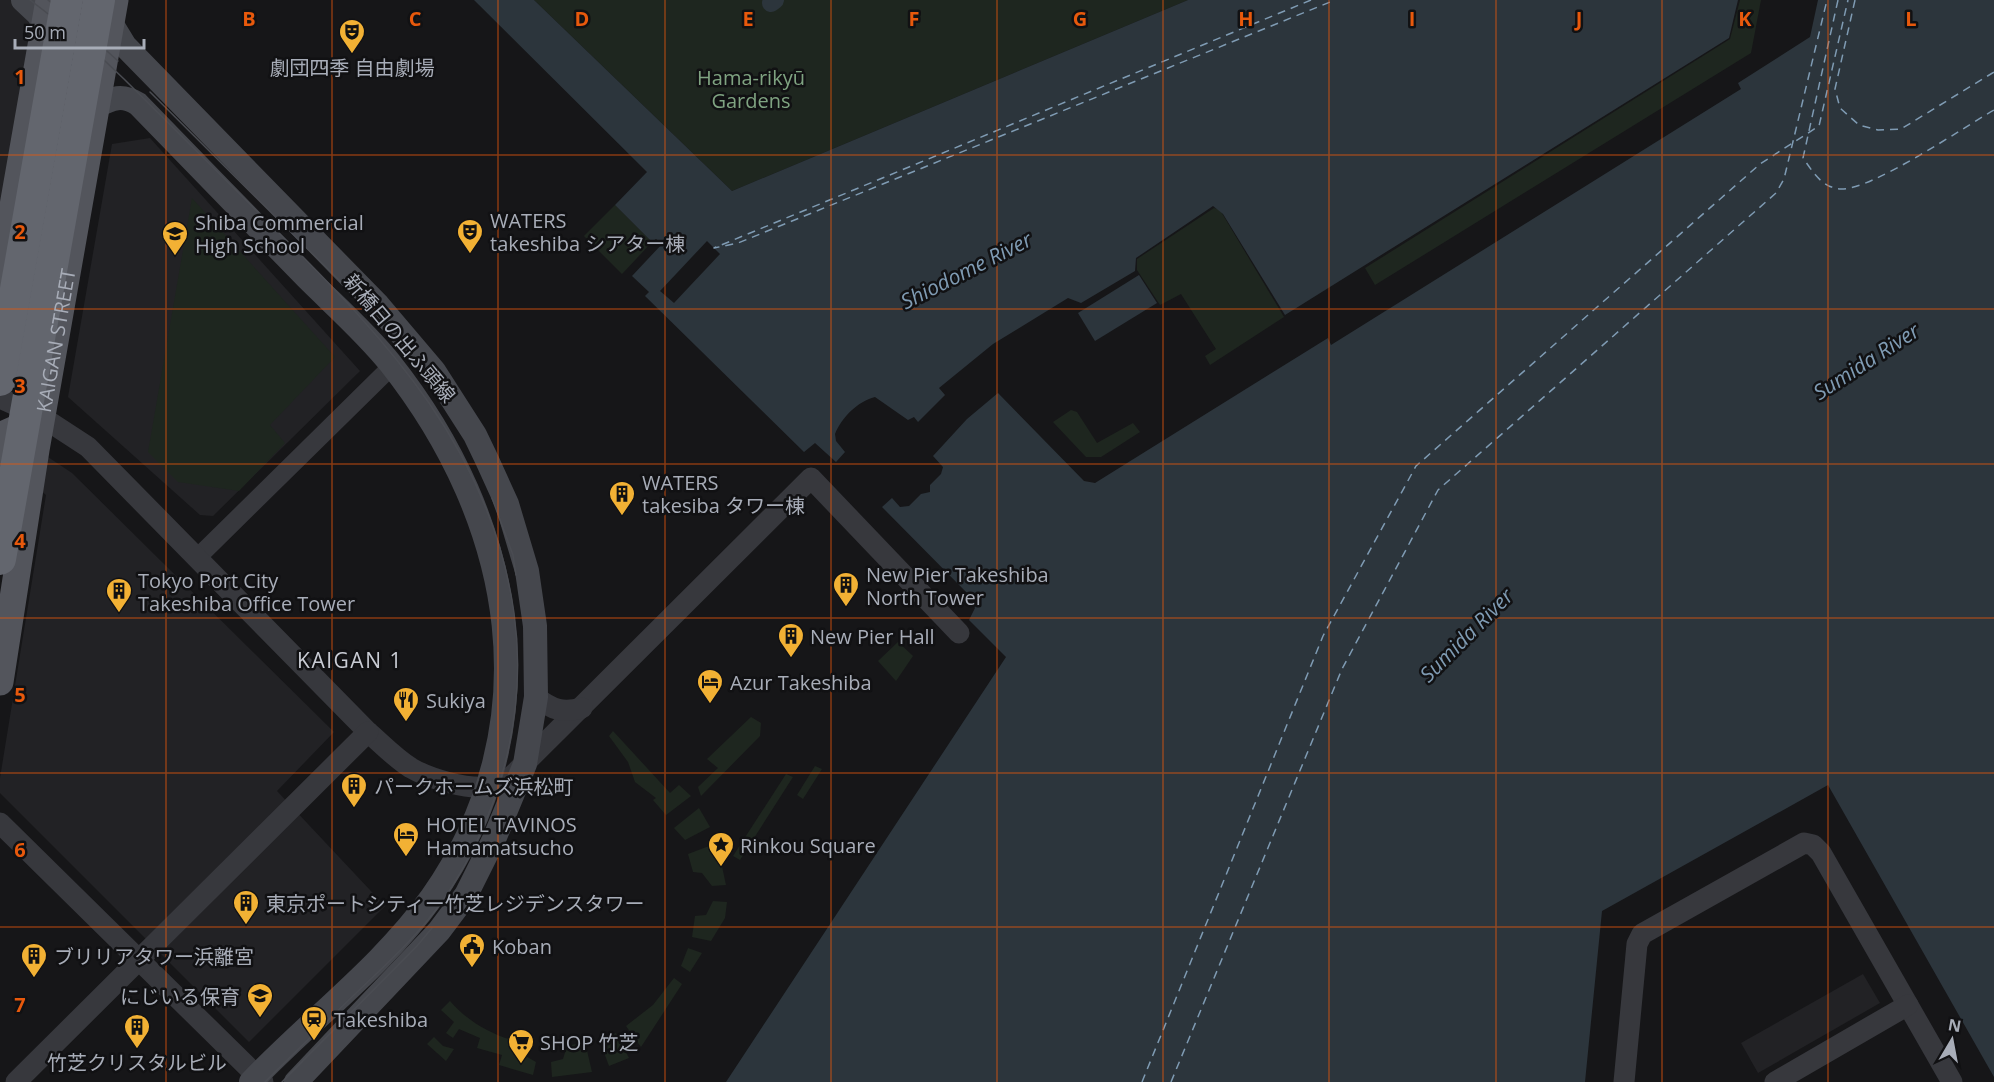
<svg xmlns="http://www.w3.org/2000/svg" width="1994" height="1082" viewBox="0 0 1994 1082" font-family="'Open Sans','Noto Sans JP',sans-serif">
<style>
.built{fill:#222225}
.green{fill:#1e261f}
.water{fill:#2c353c}
.pier{fill:#161618}
.lines{fill:none;stroke-linecap:round;stroke-linejoin:round}
.canal{stroke:#2c353c;stroke-width:18}
.ferry{stroke:#7f9bb3;stroke-width:1.5;stroke-dasharray:8 6;stroke-linecap:butt}
.minor{stroke:#37383d;stroke-width:18}
.tertiary{stroke:#37383d;stroke-width:21}
.secondary{stroke:#45474d;stroke-width:24}
.primary{stroke:#53555c;stroke-width:27}
.tram{stroke:#4a4c52;stroke-width:1.5}
.motorway-bridge{stroke:#63666e;stroke-width:32}
.grid{fill:none;stroke:#e8590c;stroke-width:1.5;stroke-opacity:0.55}
.labels{text-anchor:middle;dominant-baseline:central;stroke-width:5;stroke-linejoin:round;paint-order:stroke}
.poi-label{font-size:20px;fill:#a8adb8;stroke:#111113;text-anchor:start}
.park-label{font-size:20px;fill:#7fa381;stroke:#111113}
.street-label{font-size:20px;fill:#a8adb8;stroke:#111113}
.water-label{font-size:21px;font-style:italic;fill:#7f9bb3;stroke:#111113}
.neighbourhood-label{font-size:21px;letter-spacing:1.5px;fill:#c9ccd4;stroke:#111113}
.grid-label{font-size:20px;text-anchor:middle;font-weight:bold;fill:#e8590c;stroke:#111113;stroke-width:5;stroke-linejoin:round;paint-order:stroke}
</style>
<rect width="100%" height="100%" fill="#161618"/>
<g class="built">
<path d="M 0,0 L 38,0 L 0,244 Z"/>
<path d="M 150,138 L 360,371 L 213,516 L 200,515 L 68,397 L 112,144 Z"/>
<path d="M 0,425 L 72,473 L 334,732 L 277,791 L 385,906 L 249,1042 L 0,793 L 0,778 L 46,495 L 0,458 Z"/>
<path d="M 1863,974 L 1880,1003 L 1758,1073 L 1741,1043 Z"/>
</g>
<g class="green">
<path d="M 534,0 L 1188,0 L 732,191 Z"/>
<path d="M 1740,0 L 1761,0 L 1751,53 L 1375,285 L 1365,268 L 1730,39 Z"/>
<path d="M 192,198 L 335,357 L 270,425 L 285,443 L 239,491 L 178,482 L 148,452 Z"/>
<path d="M 615,205 L 652,242 L 622,274 L 584,236 Z"/>
<path d="M 1214,208 L 1220,210 L 1284,317 L 1210,365 L 1205,356 L 1216,349 L 1181,294 L 1160,305 L 1137,270 L 1137,259 Z"/>
<path d="M 1071,410 L 1077,412 L 1097,443 L 1133,423 L 1140,432 L 1101,457 L 1086,457 L 1053,422 Z"/>
<path d="M 898,642 L 913,656 L 896,681 L 878,661 Z"/>
<path d="M 751,717 L 761,723 L 760,736 L 701,796 L 698,787 L 718,768 L 707,759 Z"/>
<path d="M 613,731 L 670,793 L 679,785 L 691,796 L 666,815 L 653,800 L 656,798 L 635,782 L 628,762 L 609,736 Z"/>
<path d="M 815,766 L 822,769 L 803,799 L 797,795 Z"/>
<path d="M 786,774 L 793,777 L 740,860 L 733,856 Z"/>
<path d="M 699,808 L 710,827 L 685,840 L 674,828 Z"/>
<path d="M 717,843 L 726,885 L 712,886 L 702,873 L 693,872 L 688,854 Z"/>
<path d="M 713,901 L 727,902 L 725,918 L 711,941 L 692,937 L 695,916 L 706,915 Z"/>
<path d="M 688,948 L 702,953 L 690,972 L 681,966 Z"/>
<path d="M 674,978 L 682,984 L 641,1047 L 626,1026 L 653,1005 Z"/>
<path d="M 450,1001 C 469,1023 494,1036 522,1043 L 522,1054 L 536,1062 L 533,1075 L 499,1065 L 502,1055 L 477,1048 L 480,1038 L 459,1029 L 453,1038 L 446,1033 L 454,1022 L 441,1010 Z"/>
<path d="M 616,1033 L 629,1058 L 609,1066 L 599,1039 Z"/>
<path d="M 434,1037 L 443,1046 L 454,1049 L 446,1061 L 427,1044 Z"/>
<path d="M 585,1042 L 592,1072 L 552,1077 L 551,1062 L 563,1059 L 567,1046 Z"/>
</g>
<g class="water">
<path d="M 474,0 L 534,0 L 732,191 L 1188,0 L 1738,0 L 1729,38 L 1285,315 L 1223,214 L 1213,206 L 1136,258 L 1135,271 L 1081,303 L 1068,298 L 993,344 L 939,388 L 945,395 L 918,422 L 914,417 L 908,420 L 875,397 C 857,402 842,417 835,434 L 836,441 L 845,452 L 836,462 L 815,443 L 804,452 L 645,296 L 649,292 L 632,276 L 662,244 L 656,239 L 652,242 L 615,205 L 647,172 Z"/>
<path d="M 1818,0 L 1994,0 L 1994,1077 L 1828,785 L 1602,911 L 1585,1082 L 726,1082 L 1006,657 L 969,620 L 975,608 L 969,595 L 882,507 L 892,498 L 900,507 L 909,506 L 921,494 L 930,492 L 930,485 L 941,474 L 943,467 L 933,456 L 967,419 L 998,393 L 1084,481 L 1095,483 L 1328,338 L 1331,345 L 1741,89 L 1738,83 L 1810,37 Z"/>
<path d="M 1139,275 L 1157,303 L 1095,341 L 1078,313 Z"/>
</g>
<path class="pier" d="M 707,241 L 720,254 L 674,303 L 660,291 Z"/>
<g class="lines">
<path class="canal" d="M 771,3 L 775,0"/>
<g class="ferry">
<path d="M 1311,0 L 714,248 L 738,243 L 1335,0"/>
<path d="M 1838,0 L 1803,158 C 1813,172 1822,188 1841,189 C 1872,190 1964,127 1994,110"/>
<path d="M 1855,0 L 1835,89 L 1840,108 L 1859,125 L 1878,130 L 1901,129 L 1994,72"/>
<path d="M 1142,1082 L 1323,636 L 1416,466 L 1760,164 L 1819,126 L 1848,0"/>
<path d="M 1171,1082 L 1342,669 L 1438,490 L 1776,193 L 1784,179 L 1827,0"/>
</g>
<path class="minor" d="M 198,557 L 392,366"/>
<g class="tertiary">
<path d="M 0,398 L 42,417 L 88,447 L 368,732 C 382,744 395,758 411,768 C 430,779 465,789 487,787 C 497,786 504,781 512,776 L 811,478 L 959,633"/>
<path d="M 536,697 C 552,710 563,713 582,708"/>
<path d="M 0,823 L 263,1082"/>
<path d="M 16,1082 L 368,732"/>
<path d="M 1624,1082 L 1637,944 L 1642,934 L 1804,843 L 1813,845 L 1821,853 L 1952,1082"/>
<path d="M 1775,1082 L 1908,1005"/>
</g>
<g class="secondary">
<path d="M 23,0 L 39,15 L 45,29"/>
<path d="M 111,23 L 125,46 L 378,305 L 434,371 L 475,435 L 487,460 L 507,504 L 527,571 L 535,626 L 536,697 L 525,764 L 495,837 L 466,895 L 439,931 L 296,1082"/>
<path d="M 96,106 C 113,98 122,94 138,104 C 194,162 250,219 306,277 C 334,305 365,332 390,363 C 516,522 553,724 432,897 C 382,967 310,1020 251,1082"/>
</g>
<g class="primary">
<path d="M 0,280 L 49,0"/>
<path d="M 0,456 L 4,434 L 40,418"/>
<path id="s1" d="M 0,682 L 36,450 L 115,0"/>
</g>
<g class="tram">
<path d="M 30,0 L 86,43 L 124,79 C 175,130 227,181 278,232 C 389,342 491,451 514,613 C 527,706 504,800 456,880 C 430,925 391,960 354,995 C 324,1024 294,1053 265,1082"/>
<path d="M 48,0 L 71,19"/>
<path d="M 87,33 L 118,61"/>
<path d="M 150,92 L 342,283"/>
<path d="M 362,304 L 404,355"/>
<path d="M 492,498 L 513,555 L 516,575"/>
<path d="M 282,1082 L 417,946 L 432,928"/>
</g>
<g class="motorway-bridge">
<path d="M 0,380 L 67,0"/>
<path d="M 0,559 L 99,0"/>
</g>
</g>
<path class="grid" d="M 166,0 L 166,1082M 332,0 L 332,1082M 498,0 L 498,1082M 665,0 L 665,1082M 831,0 L 831,1082M 997,0 L 997,1082M 1163,0 L 1163,1082M 1329,0 L 1329,1082M 1496,0 L 1496,1082M 1662,0 L 1662,1082M 1828,0 L 1828,1082M 0,155 L 1994,155M 0,309 L 1994,309M 0,464 L 1994,464M 0,618 L 1994,618M 0,773 L 1994,773M 0,927 L 1994,927"/>
<defs>
<symbol id="theatre-pin" viewBox="-11 -11 22 30"><path d="M0 17L-7.5 6A9.5 9.5 0 1 1 7.5 6Z" fill="#f2b134" stroke="#111113"/><path d="M-5-5.5Q0-4 5-5.5V0Q5 5 0 6Q-5 5-5 0ZM-3.3-2.5H-1v1.5H-3.3ZM1-2.5H3.3v1.5H1ZM-2.8 1Q0 5.5 2.8 1Z" fill="#111"/></symbol>
<symbol id="school-pin" viewBox="-11 -11 22 30"><path d="M0 17L-7.5 6A9.5 9.5 0 1 1 7.5 6Z" fill="#f2b134" stroke="#111113"/><path d="M0-5L7-2L0 1L-7-2ZM-4 1L0 2.5L4 1V4Q0 6-4 4Z" fill="#111"/></symbol>
<symbol id="building-pin" viewBox="-11 -11 22 30"><path d="M0 17L-7.5 6A9.5 9.5 0 1 1 7.5 6Z" fill="#f2b134" stroke="#111113"/><path d="M-4-6H4V6H1V3H-1V6H-4ZM-2.5-4.3h1.7v1.8h-1.7ZM.8-4.3h1.7v1.8H.8ZM-2.5-1h1.7V.8h-1.7ZM.8-1h1.7V.8H.8Z" fill="#111"/></symbol>
<symbol id="hotel-pin" viewBox="-11 -11 22 30"><path d="M0 17L-7.5 6A9.5 9.5 0 1 1 7.5 6Z" fill="#f2b134" stroke="#111113"/><path d="M-6-4.5h1.5V1H6V5H4.5V3h-9V5H-6ZM-4 0a1.8 1.8 0 1 1 3.6 0ZM.5 0V-2.5h3Q6-2.5 6 0Z" fill="#111"/></symbol>
<symbol id="restaurant-pin" viewBox="-11 -11 22 30"><path d="M0 17L-7.5 6A9.5 9.5 0 1 1 7.5 6Z" fill="#f2b134" stroke="#111113"/><path d="M-5-6h1v4h1v-4h1v4h1v-4h1v5L-1.5 .5V6h-2V.5L-5-1ZM5-6V6H3V1.5H1.5Q1.5-4 5-6Z" fill="#111"/></symbol>
<symbol id="sight-pin" viewBox="-11 -11 22 30"><path d="M0 17L-7.5 6A9.5 9.5 0 1 1 7.5 6Z" fill="#f2b134" stroke="#111113"/><path d="M0-6L1.8-2.2L6-1.7L2.9 1.2L3.7 5.4L0 3.3L-3.7 5.4L-2.9 1.2L-6-1.7L-1.8-2.2Z" fill="#111"/></symbol>
<symbol id="civic-pin" viewBox="-11 -11 22 30"><path d="M0 17L-7.5 6A9.5 9.5 0 1 1 7.5 6Z" fill="#f2b134" stroke="#111113"/><path d="M-.6-6.5H3V-4.5H.6V-3L4-1V1h2V6H-6V1h2V-1L-.6-3ZM-1.2 2.5V6h2.4V2.5Z" fill="#111"/></symbol>
<symbol id="station-pin" viewBox="-11 -11 22 30"><path d="M0 17L-7.5 6A9.5 9.5 0 1 1 7.5 6Z" fill="#f2b134" stroke="#111113"/><path d="M-3-6H3Q5-6 5-4V2Q5 4 3 4L4.5 6H3L1.5 4h-3L-3 6H-4.5L-3 4Q-5 4-5 2V-4Q-5-6-3-6ZM-3.5-4v3h7v-3ZM-3.5 1v1.5H-2V1ZM2 1v1.5H3.5V1Z" fill="#111"/></symbol>
<symbol id="supermarket-pin" viewBox="-11 -11 22 30"><path d="M0 17L-7.5 6A9.5 9.5 0 1 1 7.5 6Z" fill="#f2b134" stroke="#111113"/><path d="M-6-5.5h2.5l.6 2H6L4.5 2H-2.5L-4.4-4H-6ZM-1.5 3.2a1.3 1.3 0 1 0 .1 0ZM3 3.2a1.3 1.3 0 1 0 .1 0Z" fill="#111"/></symbol>
</defs>
<g fill-rule="evenodd">
<use href="#theatre-pin" x="337" y="17" width="30" height="40"/>
<use href="#theatre-pin" x="455" y="217" width="30" height="40"/>
<use href="#school-pin" x="160" y="219" width="30" height="40"/>
<use href="#building-pin" x="607" y="479" width="30" height="40"/>
<use href="#building-pin" x="831" y="570" width="30" height="40"/>
<use href="#building-pin" x="104" y="576" width="30" height="40"/>
<use href="#building-pin" x="776" y="621" width="30" height="40"/>
<use href="#hotel-pin" x="695" y="667" width="30" height="40"/>
<use href="#restaurant-pin" x="391" y="685" width="30" height="40"/>
<use href="#building-pin" x="339" y="771" width="30" height="40"/>
<use href="#hotel-pin" x="391" y="820" width="30" height="40"/>
<use href="#sight-pin" x="706" y="830" width="30" height="40"/>
<use href="#building-pin" x="231" y="888" width="30" height="40"/>
<use href="#civic-pin" x="457" y="931" width="30" height="40"/>
<use href="#building-pin" x="19" y="941" width="30" height="40"/>
<use href="#school-pin" x="245" y="981" width="30" height="40"/>
<use href="#station-pin" x="299" y="1004" width="30" height="40"/>
<use href="#building-pin" x="122" y="1012" width="30" height="40"/>
<use href="#supermarket-pin" x="506" y="1027" width="30" height="40"/>
</g>
<g class="labels">
<g class="poi-label">
<text x="352" y="67" text-anchor="middle">劇団四季 自由劇場</text>
<text x="490" y="220">WATERS<tspan x="490" dy="23">takeshiba シアター棟</tspan></text>
<text x="195" y="222">Shiba Commercial<tspan x="195" dy="23">High School</tspan></text>
<text x="642" y="482">WATERS<tspan x="642" dy="23">takesiba タワー棟</tspan></text>
<text x="866" y="574">New Pier Takeshiba<tspan x="866" dy="23">North Tower</tspan></text>
<text x="138" y="580">Tokyo Port City<tspan x="138" dy="23">Takeshiba Office Tower</tspan></text>
<text x="810" y="636">New Pier Hall</text>
<text x="730" y="682">Azur Takeshiba</text>
<text x="426" y="700">Sukiya</text>
<text x="374" y="786">パークホームズ浜松町</text>
<text x="426" y="824">HOTEL TAVINOS<tspan x="426" dy="23">Hamamatsucho</tspan></text>
<text x="740" y="845">Rinkou Square</text>
<text x="266" y="903">東京ポートシティー竹芝レジデンスタワー</text>
<text x="492" y="946">Koban</text>
<text x="54" y="956">ブリリアタワー浜離宮</text>
<text x="240" y="996" text-anchor="end">にじいる保育</text>
<text x="334" y="1019">Takeshiba</text>
<text x="540" y="1042">SHOP 竹芝</text>
<text x="137" y="1062" text-anchor="middle">竹芝クリスタルビル</text>
</g>
<g class="park-label">
<text x="751" y="77">Hama-rikyū<tspan x="751" dy="23">Gardens</tspan></text>
</g>
<g class="street-label">
<text transform="translate(400 338) rotate(50)">新橋日の出ふ頭線</text>
<text stroke="none"><textPath href="#s1" startOffset="346">KAIGAN STREET</textPath></text>
</g>
<g class="water-label">
<text transform="translate(966 270) rotate(-27)">Shiodome River</text>
<text transform="translate(1866 361) rotate(-33)">Sumida River</text>
<text transform="translate(1466 635) rotate(-45)">Sumida River</text>
</g>
<g class="neighbourhood-label">
<text x="350" y="660">KAIGAN 1</text>
</g>
</g>
<g class="grid-label">
<text x="249" y="26">B</text>
<text x="415" y="26">C</text>
<text x="582" y="26">D</text>
<text x="748" y="26">E</text>
<text x="914" y="26">F</text>
<text x="1080" y="26">G</text>
<text x="1246" y="26">H</text>
<text x="1412" y="26">I</text>
<text x="1579" y="26">J</text>
<text x="1745" y="26">K</text>
<text x="1911" y="26">L</text>
<text x="20" y="84">1</text>
<text x="20" y="239">2</text>
<text x="20" y="393">3</text>
<text x="20" y="548">4</text>
<text x="20" y="702">5</text>
<text x="20" y="857">6</text>
<text x="20" y="1012">7</text>
</g>
<g transform="translate(1952 1040) rotate(10)" stroke="#111113" stroke-width="4.5" paint-order="stroke">
<path d="M0-4.5L10 22L0 15L-10 22Z" fill="#a8adb8"/>
<text y="-9" font-size="16" font-weight="bold" text-anchor="middle" fill="#a8adb8">N</text>
</g>
<path d="M15 39v9h129v-9" fill="none" stroke="#a8adb8" stroke-width="3"/>
<text x="24" y="39" font-size="18" fill="#a8adb8" stroke="#111113" stroke-width="4.5" paint-order="stroke">50 m</text>
</svg>
